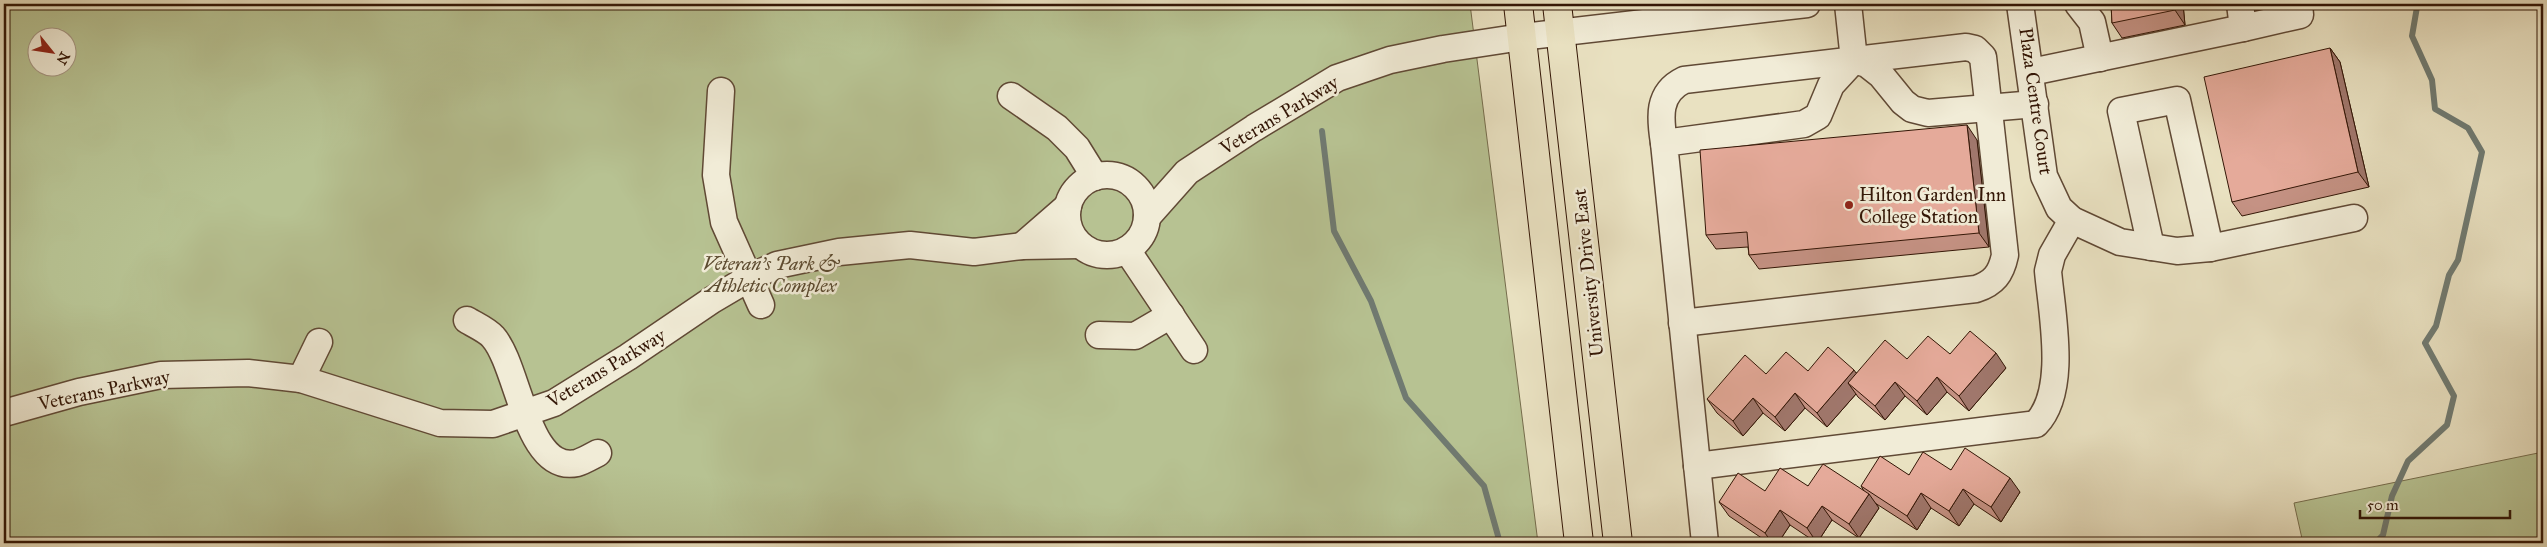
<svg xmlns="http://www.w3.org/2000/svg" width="2547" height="547" viewBox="0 0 2547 547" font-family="'IM FELL Great Primer',serif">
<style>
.green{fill:#b7c292;stroke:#756c4c;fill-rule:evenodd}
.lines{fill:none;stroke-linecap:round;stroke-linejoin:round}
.stream{stroke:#707a71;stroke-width:6}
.minor-casing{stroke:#604935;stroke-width:29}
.major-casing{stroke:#331606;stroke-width:30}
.minor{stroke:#f1ecd7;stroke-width:26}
.major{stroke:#e9e1c1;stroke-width:28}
.wall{fill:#c59284;stroke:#331606}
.shaded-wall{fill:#a0776c;stroke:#331606}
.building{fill:#e5aa9a;stroke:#331606}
.poi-dot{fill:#8f2418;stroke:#f1ecd7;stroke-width:2}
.labels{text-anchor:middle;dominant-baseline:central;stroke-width:5;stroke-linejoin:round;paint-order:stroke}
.street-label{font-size:19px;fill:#331606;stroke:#f1ecd7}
.poi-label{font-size:19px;fill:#331606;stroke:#f1ecd7;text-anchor:start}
.park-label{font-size:19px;font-style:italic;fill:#5b4a30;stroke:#f1ecd7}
</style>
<rect width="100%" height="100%" fill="#e9e1c1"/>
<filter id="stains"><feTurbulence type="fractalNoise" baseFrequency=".004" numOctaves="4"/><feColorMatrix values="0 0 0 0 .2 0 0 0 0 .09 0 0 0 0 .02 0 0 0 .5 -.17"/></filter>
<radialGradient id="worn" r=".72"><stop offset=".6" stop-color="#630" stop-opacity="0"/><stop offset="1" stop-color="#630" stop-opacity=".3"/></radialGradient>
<g class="green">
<path d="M 4,4 L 1470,4 L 1538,543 L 4,543 ZM 38,38 L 68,38 L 68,68 L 38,68 Z"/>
<path d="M 2543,452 L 2543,543 L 2303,543 L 2294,503 Z"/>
</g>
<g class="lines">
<g class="stream">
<path d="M 1322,131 L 1334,231 L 1371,301 L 1406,398 L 1484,486 L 1500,543"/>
<path d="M 2375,543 L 2383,535 L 2392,496 L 2408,461 L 2447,425 L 2454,396 L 2425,343 L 2436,326 L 2449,275 L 2458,260 L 2482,152 L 2468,128 L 2435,109 L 2432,80 L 2412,36 L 2417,7 L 2420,4"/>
</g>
<defs>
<g id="minor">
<path d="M 2020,4 L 2044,176 L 2059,208 L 2072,220 L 2120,242 L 2177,251 L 2210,248 L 2354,218"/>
<path d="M 2078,4 L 2092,22 L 2100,58"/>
<path d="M 2243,28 L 2300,15 L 2299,4"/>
<path d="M 1854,60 L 1867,64 L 1881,75 L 1903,102 L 1912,109 L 1928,113 L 2035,104"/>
<path d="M 2031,72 L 2243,28 L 2240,4"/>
<path d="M 721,91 L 716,175 L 724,222 L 761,305"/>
<path d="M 1011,96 L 1057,128 L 1077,148 L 1095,177"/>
<path d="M 1664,143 C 1660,118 1657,93 1684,80 L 1966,47 L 1975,49 L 1983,57 L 2005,255 C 2001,274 1994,283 1976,289 L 1682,323"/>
<circle cx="1107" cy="215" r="40"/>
<path d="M 1147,217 L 1187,172 L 1254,128 L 1337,78 L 1390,60 L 1443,49 L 1522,37 L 1807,4"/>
<path d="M 1022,246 L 1068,206"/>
<path d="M 2151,247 L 2121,111 L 2177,100 L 2210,248"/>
<path d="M 1127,250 L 1194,350"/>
<path d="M 467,320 C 475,325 487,330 493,337 C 519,366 526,474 577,463 C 584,461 592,456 598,453"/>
<path d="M 1099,335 L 1135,336 L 1171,315"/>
<path d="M 301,379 L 319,342"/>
<path d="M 4,413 L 79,392 L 161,375 L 248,373 L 301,379 L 440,423 L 493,424 L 554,403 L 628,357 L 712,300 L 751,277 L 777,265 L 839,252 L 910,245 L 974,252 L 1022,246 L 1079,245"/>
<path d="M 1697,466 L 2036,424 C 2068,391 2052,315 2048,271 L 2052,255 L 2072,220"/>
<path d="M 1705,543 L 1664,143 L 1804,124 L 1818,116 L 1831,85 L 1854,60 L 1848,4"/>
</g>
<g id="major">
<path d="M 1518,4 L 1579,543"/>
<path d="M 1557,4 L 1618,543"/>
</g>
</defs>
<use href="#minor" class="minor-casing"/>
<use href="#major" class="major-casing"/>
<use href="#minor" class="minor"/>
<use href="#major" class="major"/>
</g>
<g class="wall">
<path d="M 2111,4 L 2183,4 L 2185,25 L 2122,38 L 2112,23 Z"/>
<path d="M 2330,48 L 2340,62 L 2369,187 L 2242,216 L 2232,202 Z"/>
<path d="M 1977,140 L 1989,247 L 1759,269 L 1749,255 L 1748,247 L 1716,249 L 1706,235 Z"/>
<path d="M 1950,354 L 2006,368 L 1969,411 L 1947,392 L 1927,415 L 1905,396 L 1885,420 L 1858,397 L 1856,394 L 1827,427 L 1805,408 L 1785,431 L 1763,413 L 1743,436 L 1717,413 L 1707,399 L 1766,374 L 1808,371 L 1856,373 L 1907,359 Z"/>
<path d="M 1951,470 L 2020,492 L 2001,522 L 1974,504 L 1959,526 L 1931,508 L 1917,530 L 1875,503 L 1879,508 L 1859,538 L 1832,520 L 1817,543 L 1790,525 L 1778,543 L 1769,543 L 1729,516 L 1719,502 L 1765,491 L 1808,486 L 1864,491 L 1861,486 L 1909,475 Z"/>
</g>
<g class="shaded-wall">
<path d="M 2174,4 L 2183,4 L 2185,25 L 2175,10 Z"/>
<path d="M 2330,48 L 2340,62 L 2369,187 L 2358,172 Z"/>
<path d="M 1967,125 L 1977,140 L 1989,247 L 1979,233 Z"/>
<path d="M 1996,353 L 2006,368 L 1969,411 L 1959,396 Z"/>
<path d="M 1854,370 L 1864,384 L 1848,383 L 1856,394 L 1827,427 L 1817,413 Z"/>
<path d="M 1937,377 L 1947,392 L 1927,415 L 1917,401 Z"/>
<path d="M 1895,382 L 1905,396 L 1885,420 L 1875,406 Z"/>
<path d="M 1795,393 L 1805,408 L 1785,431 L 1775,417 Z"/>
<path d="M 1753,398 L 1763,413 L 1743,436 L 1733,421 Z"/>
<path d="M 2010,478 L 2020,492 L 2001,522 L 1991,507 Z"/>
<path d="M 1963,489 L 1974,504 L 1959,526 L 1949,511 Z"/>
<path d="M 1921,493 L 1931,508 L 1917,530 L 1907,516 Z"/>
<path d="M 1869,494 L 1879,508 L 1859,538 L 1849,524 Z"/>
<path d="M 1822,506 L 1832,520 L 1817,543 L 1807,528 Z"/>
<path d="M 1780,510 L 1790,525 L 1778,543 L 1772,543 L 1765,533 Z"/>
</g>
<g class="building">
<path d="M 2111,4 L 2174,4 L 2175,10 L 2112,23 Z"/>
<path d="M 2330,48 L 2358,172 L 2232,202 L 2204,77 Z"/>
<path d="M 1967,125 L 1979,233 L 1749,255 L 1747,232 L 1706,235 L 1700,150 Z"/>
<path d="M 1970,331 L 1996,353 L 1959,396 L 1937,377 L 1917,401 L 1895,382 L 1875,406 L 1848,383 L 1885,340 L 1907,359 L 1928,336 L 1950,354 Z"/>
<path d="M 1828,347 L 1854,370 L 1817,413 L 1795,393 L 1775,417 L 1753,398 L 1733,421 L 1707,399 L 1745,355 L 1766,374 L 1786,352 L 1808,371 Z"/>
<path d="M 1965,448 L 2010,478 L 1991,507 L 1963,489 L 1949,511 L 1921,493 L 1907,516 L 1861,486 L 1880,456 L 1909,475 L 1923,452 L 1951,470 Z"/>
<path d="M 1823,464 L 1869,494 L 1849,524 L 1822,506 L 1807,528 L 1780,510 L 1765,533 L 1719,502 L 1738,473 L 1765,491 L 1780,468 L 1808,486 Z"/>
</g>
<circle class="poi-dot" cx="1849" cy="205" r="5"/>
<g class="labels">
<g class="street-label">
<text transform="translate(2036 101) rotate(82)">Plaza Centre Court</text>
<text transform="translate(1279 115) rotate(-31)">Veterans Parkway</text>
<text transform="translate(1588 273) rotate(-96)">University Drive East</text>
<text transform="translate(606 368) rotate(-31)">Veterans Parkway</text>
<text transform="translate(104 390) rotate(-12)">Veterans Parkway</text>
</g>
<g class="poi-label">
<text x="1859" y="194">Hilton Garden Inn<tspan x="1859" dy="22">College Station</tspan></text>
</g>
<g class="park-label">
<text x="771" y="263">Veteran's Park &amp;<tspan x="771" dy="22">Athletic Complex</tspan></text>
</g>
</g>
<rect width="2547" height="547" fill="none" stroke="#e9e1c1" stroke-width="20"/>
<rect x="5" y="5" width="2537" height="537" fill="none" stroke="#331606" stroke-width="2.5"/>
<rect x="10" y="10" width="2527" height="527" fill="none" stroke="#331606"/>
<g transform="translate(52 52) rotate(120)"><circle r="24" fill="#f1ecd7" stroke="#a59683"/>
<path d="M0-4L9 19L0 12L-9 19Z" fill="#8f2418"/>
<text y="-8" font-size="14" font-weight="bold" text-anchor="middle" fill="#331606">N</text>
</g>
<path d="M2360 510v8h150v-8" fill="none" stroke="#331606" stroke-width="2.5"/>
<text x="2367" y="510" font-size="15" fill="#331606" stroke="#f1ecd7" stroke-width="4" paint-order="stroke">50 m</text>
<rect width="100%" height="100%" filter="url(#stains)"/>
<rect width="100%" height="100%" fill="url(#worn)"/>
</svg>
